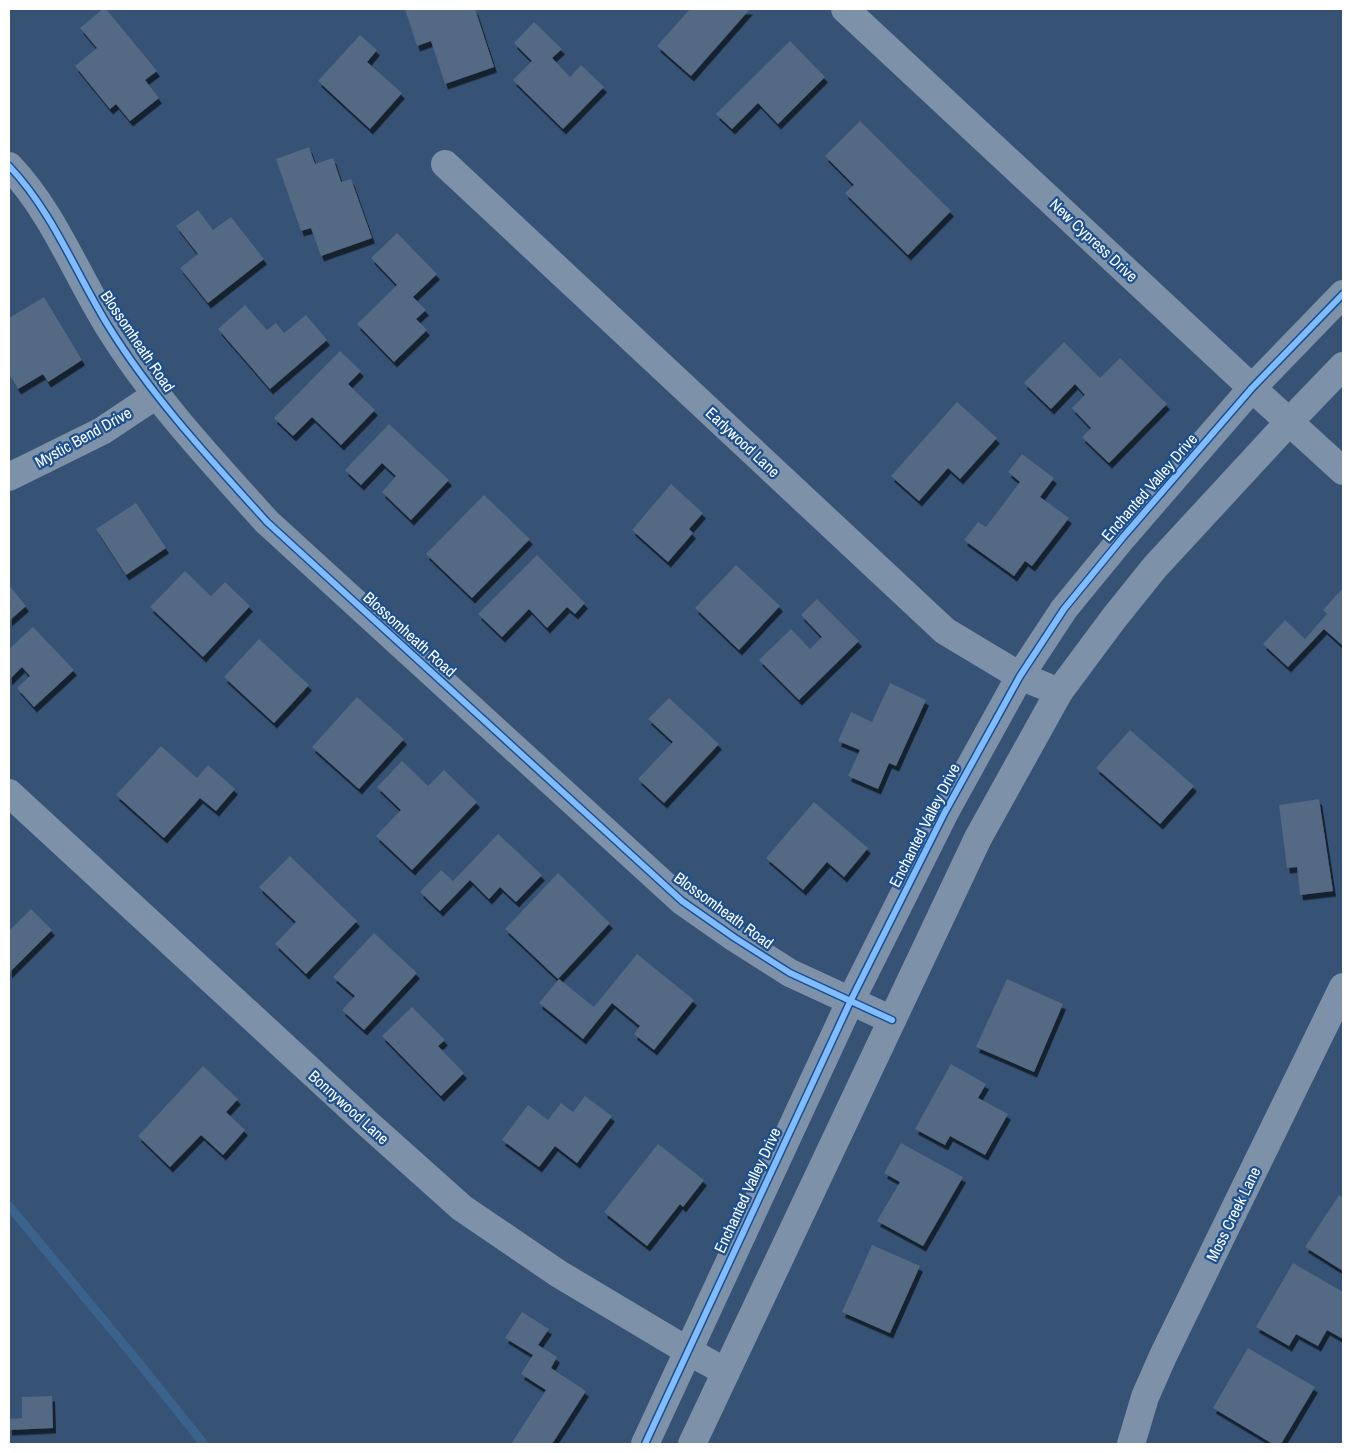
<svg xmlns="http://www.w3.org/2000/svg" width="1352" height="1453" viewBox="0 0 1352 1453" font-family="'Archivo Narrow',sans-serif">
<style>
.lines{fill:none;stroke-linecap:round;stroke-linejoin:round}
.stream{stroke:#3b618d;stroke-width:9}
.building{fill:#526984;filter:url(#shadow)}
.minor{stroke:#7d92a8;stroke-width:28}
.cycleway-casing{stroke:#1b4f8f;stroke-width:9}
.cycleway{stroke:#80bcff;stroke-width:6}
.labels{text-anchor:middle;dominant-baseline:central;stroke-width:4.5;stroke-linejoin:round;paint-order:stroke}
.street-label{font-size:16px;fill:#fff;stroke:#1b4f8f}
</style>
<defs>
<filter id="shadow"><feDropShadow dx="3" dy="5.5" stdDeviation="0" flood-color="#0009"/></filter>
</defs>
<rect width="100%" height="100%" fill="#365274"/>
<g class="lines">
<path class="stream" d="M 9,1206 L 135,1358 L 204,1444"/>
</g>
<g class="building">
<path d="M 103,9 L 106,9 L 157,71 L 145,80 L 159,98 L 130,121 L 116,104 L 110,109 L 75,66 L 97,48 L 80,28 Z"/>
<path d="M 405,9 L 475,9 L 494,67 L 445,84 L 431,41 L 417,46 Z"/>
<path d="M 690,9 L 750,9 L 691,76 L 657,46 Z"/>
<path d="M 534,22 L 562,49 L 552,58 L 570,77 L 581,65 L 604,87 L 563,129 L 513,80 L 532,61 L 514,43 Z"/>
<path d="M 360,35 L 377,50 L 367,62 L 402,93 L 370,129 L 318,81 Z"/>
<path d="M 790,41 L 825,77 L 778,124 L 758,103 L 732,129 L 716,114 Z"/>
<path d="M 860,121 L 951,211 L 908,255 L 845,193 L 854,185 L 825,156 Z"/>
<path d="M 309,147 L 315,164 L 333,158 L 341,182 L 351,179 L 372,238 L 321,256 L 311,228 L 301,231 L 276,159 Z"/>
<path d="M 198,210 L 213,230 L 231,217 L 264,259 L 208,303 L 180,268 L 198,254 L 176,226 Z"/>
<path d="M 397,233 L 437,274 L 413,297 L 426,310 L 416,319 L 427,330 L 394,362 L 357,324 L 397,285 L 371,258 Z"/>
<path d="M 44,297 L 82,360 L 48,382 L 43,374 L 18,389 L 9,374 L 9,318 Z"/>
<path d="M 245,305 L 267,330 L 276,323 L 284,333 L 306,315 L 327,340 L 270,389 L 218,329 Z"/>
<path d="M 1064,342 L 1100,378 L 1120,358 L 1167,404 L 1109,463 L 1082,437 L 1091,428 L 1072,408 L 1085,395 L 1075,384 L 1051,409 L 1024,383 Z"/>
<path d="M 340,351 L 361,371 L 348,384 L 375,410 L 341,445 L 312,417 L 293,436 L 274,418 Z"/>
<path d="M 957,402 L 997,438 L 960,479 L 948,468 L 919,501 L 891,476 Z"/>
<path d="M 389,424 L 449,480 L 411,520 L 382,492 L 396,476 L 382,463 L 361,485 L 345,470 Z"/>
<path d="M 1022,454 L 1054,478 L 1040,497 L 1069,518 L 1032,566 L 1025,561 L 1014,576 L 964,540 L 978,522 L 986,527 L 1020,482 L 1008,472 Z"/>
<path d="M 671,484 L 703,513 L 689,529 L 693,533 L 668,562 L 632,530 Z"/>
<path d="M 484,495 L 530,539 L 472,598 L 426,554 Z"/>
<path d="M 136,503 L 166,548 L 126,575 L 96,529 Z"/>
<path d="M 537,555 L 585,603 L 575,614 L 567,607 L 547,628 L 529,609 L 502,637 L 478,614 Z"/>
<path d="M 736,565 L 780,606 L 739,650 L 695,608 Z"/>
<path d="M 185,571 L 211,596 L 225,582 L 250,606 L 203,657 L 150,607 Z"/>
<path d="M 9,585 L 26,606 L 9,621 Z"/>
<path d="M 1343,588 L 1343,646 L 1324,629 L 1288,667 L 1263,644 L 1285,620 L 1305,639 L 1327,614 L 1323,610 Z"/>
<path d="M 817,599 L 859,641 L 799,700 L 759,660 L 791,629 L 810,649 L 822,637 L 801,615 Z"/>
<path d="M 33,627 L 74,670 L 34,707 L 17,688 L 30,676 L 22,667 L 9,680 L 9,649 Z"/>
<path d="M 259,639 L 309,685 L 274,723 L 224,677 Z"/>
<path d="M 890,683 L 926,700 L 896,766 L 889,763 L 878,789 L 848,776 L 860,750 L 838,741 L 851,712 L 872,722 Z"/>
<path d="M 357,697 L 404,739 L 359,789 L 312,747 Z"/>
<path d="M 669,698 L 719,744 L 664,803 L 638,779 L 673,742 L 648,719 Z"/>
<path d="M 1130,730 L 1194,786 L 1160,824 L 1096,768 Z"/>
<path d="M 161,746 L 197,778 L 208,765 L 235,789 L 216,811 L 200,798 L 164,838 L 116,795 Z"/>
<path d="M 402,761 L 428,786 L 444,770 L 477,802 L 412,870 L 376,836 L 401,810 L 377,787 Z"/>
<path d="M 1319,799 L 1333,891 L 1300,895 L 1297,867 L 1287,868 L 1279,805 Z"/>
<path d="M 814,802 L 868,848 L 844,877 L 827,862 L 803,890 L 766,858 Z"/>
<path d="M 498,834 L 542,875 L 516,902 L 500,887 L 489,899 L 470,880 L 440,911 L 420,892 L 441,870 L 453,881 Z"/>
<path d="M 290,856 L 357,921 L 306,974 L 275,944 L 296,922 L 259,887 Z"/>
<path d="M 558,873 L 610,923 L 558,979 L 505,929 Z"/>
<path d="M 31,909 L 52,930 L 9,973 L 9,931 Z"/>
<path d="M 374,933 L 417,973 L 364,1030 L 342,1010 L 355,996 L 333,977 Z"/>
<path d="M 637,954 L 694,1000 L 654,1050 L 634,1034 L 640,1026 L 612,1003 L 583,1039 L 539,1003 L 559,979 L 594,1007 Z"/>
<path d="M 1007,979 L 1063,1004 L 1034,1072 L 976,1047 Z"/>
<path d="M 412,1007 L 445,1040 L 438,1046 L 464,1073 L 441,1096 L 382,1036 Z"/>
<path d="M 951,1064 L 986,1084 L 978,1098 L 1008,1114 L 985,1155 L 950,1136 L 945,1145 L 915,1129 Z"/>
<path d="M 203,1066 L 238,1099 L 226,1112 L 245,1130 L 223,1155 L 201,1135 L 170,1167 L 138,1136 Z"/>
<path d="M 585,1096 L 612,1116 L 577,1163 L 555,1146 L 539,1167 L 502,1140 L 528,1105 L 548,1120 L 561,1103 L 573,1112 Z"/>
<path d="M 901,1143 L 963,1177 L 923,1246 L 877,1221 L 900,1182 L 884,1173 Z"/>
<path d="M 658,1144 L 704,1180 L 683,1207 L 680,1204 L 647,1246 L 604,1212 Z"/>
<path d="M 1339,1195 L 1343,1198 L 1343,1271 L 1305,1247 Z"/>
<path d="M 872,1245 L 920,1266 L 890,1333 L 842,1312 Z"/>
<path d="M 1293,1263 L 1343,1292 L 1343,1339 L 1327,1330 L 1318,1346 L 1296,1334 L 1289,1346 L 1256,1327 Z"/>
<path d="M 522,1312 L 549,1329 L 538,1345 L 557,1357 L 551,1368 L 586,1391 L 552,1444 L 511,1444 L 546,1390 L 521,1374 L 533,1355 L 505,1338 Z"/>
<path d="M 1248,1348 L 1315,1387 L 1281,1444 L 1273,1444 L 1213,1408 Z"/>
<path d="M 52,1396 L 53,1428 L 9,1430 L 9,1419 L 22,1418 L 22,1397 Z"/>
</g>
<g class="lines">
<g class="minor">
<path d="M 845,9 L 1252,388 L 1343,471"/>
<path d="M 445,164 L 945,631 L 1020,676 L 1059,692"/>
<path d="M 9,166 C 53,212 76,274 109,327 C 153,398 211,460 267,522 L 682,901 L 735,938 L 790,973 L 892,1020"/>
<path d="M 9,477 L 102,431 L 156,395"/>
<path d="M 9,793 L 367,1123 L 462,1208 L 559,1274 L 688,1351 L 726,1372"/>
<path d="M 645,1444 L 851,1000 L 945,812 L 1020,676 L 1064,609 L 1123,537 L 1252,388 L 1343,294"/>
<path d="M 692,1444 L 978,838 L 1059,692 L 1114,618 L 1155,567 L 1289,422 L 1343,366"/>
<path d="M 1131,1444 L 1145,1397 L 1163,1356 L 1343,987"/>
</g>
<defs>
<g id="cycleway">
<path d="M 9,166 C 53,212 76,274 109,327 C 153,398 211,460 267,522 L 682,901 L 735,938 L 790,973 L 892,1020"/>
<path d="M 645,1444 L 851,1000 L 945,812 L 1020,676 L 1064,609 L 1123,537 L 1252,388 L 1343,294"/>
</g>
</defs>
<use href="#cycleway" class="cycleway-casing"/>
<use href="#cycleway" class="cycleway"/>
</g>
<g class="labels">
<g class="street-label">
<text transform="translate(1094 240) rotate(43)">New Cypress Drive</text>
<text transform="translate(138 341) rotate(56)">Blossomheath Road</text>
<text transform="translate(83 437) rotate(-29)">Mystic Bend Drive</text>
<text transform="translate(743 442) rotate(43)">Earlywood Lane</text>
<text transform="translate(1149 487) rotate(-49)">Enchanted Valley Drive</text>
<text transform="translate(410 634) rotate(42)">Blossomheath Road</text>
<text transform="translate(924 825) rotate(-63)">Enchanted Valley Drive</text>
<text transform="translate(724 910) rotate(36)">Blossomheath Road</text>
<text transform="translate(349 1107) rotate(42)">Bonnywood Lane</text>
<text transform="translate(747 1190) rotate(-65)">Enchanted Valley Drive</text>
<text transform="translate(1233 1214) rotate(-64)">Moss Creek Lane</text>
</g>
</g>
<rect width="1352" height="1453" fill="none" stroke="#ffffff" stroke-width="20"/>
</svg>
